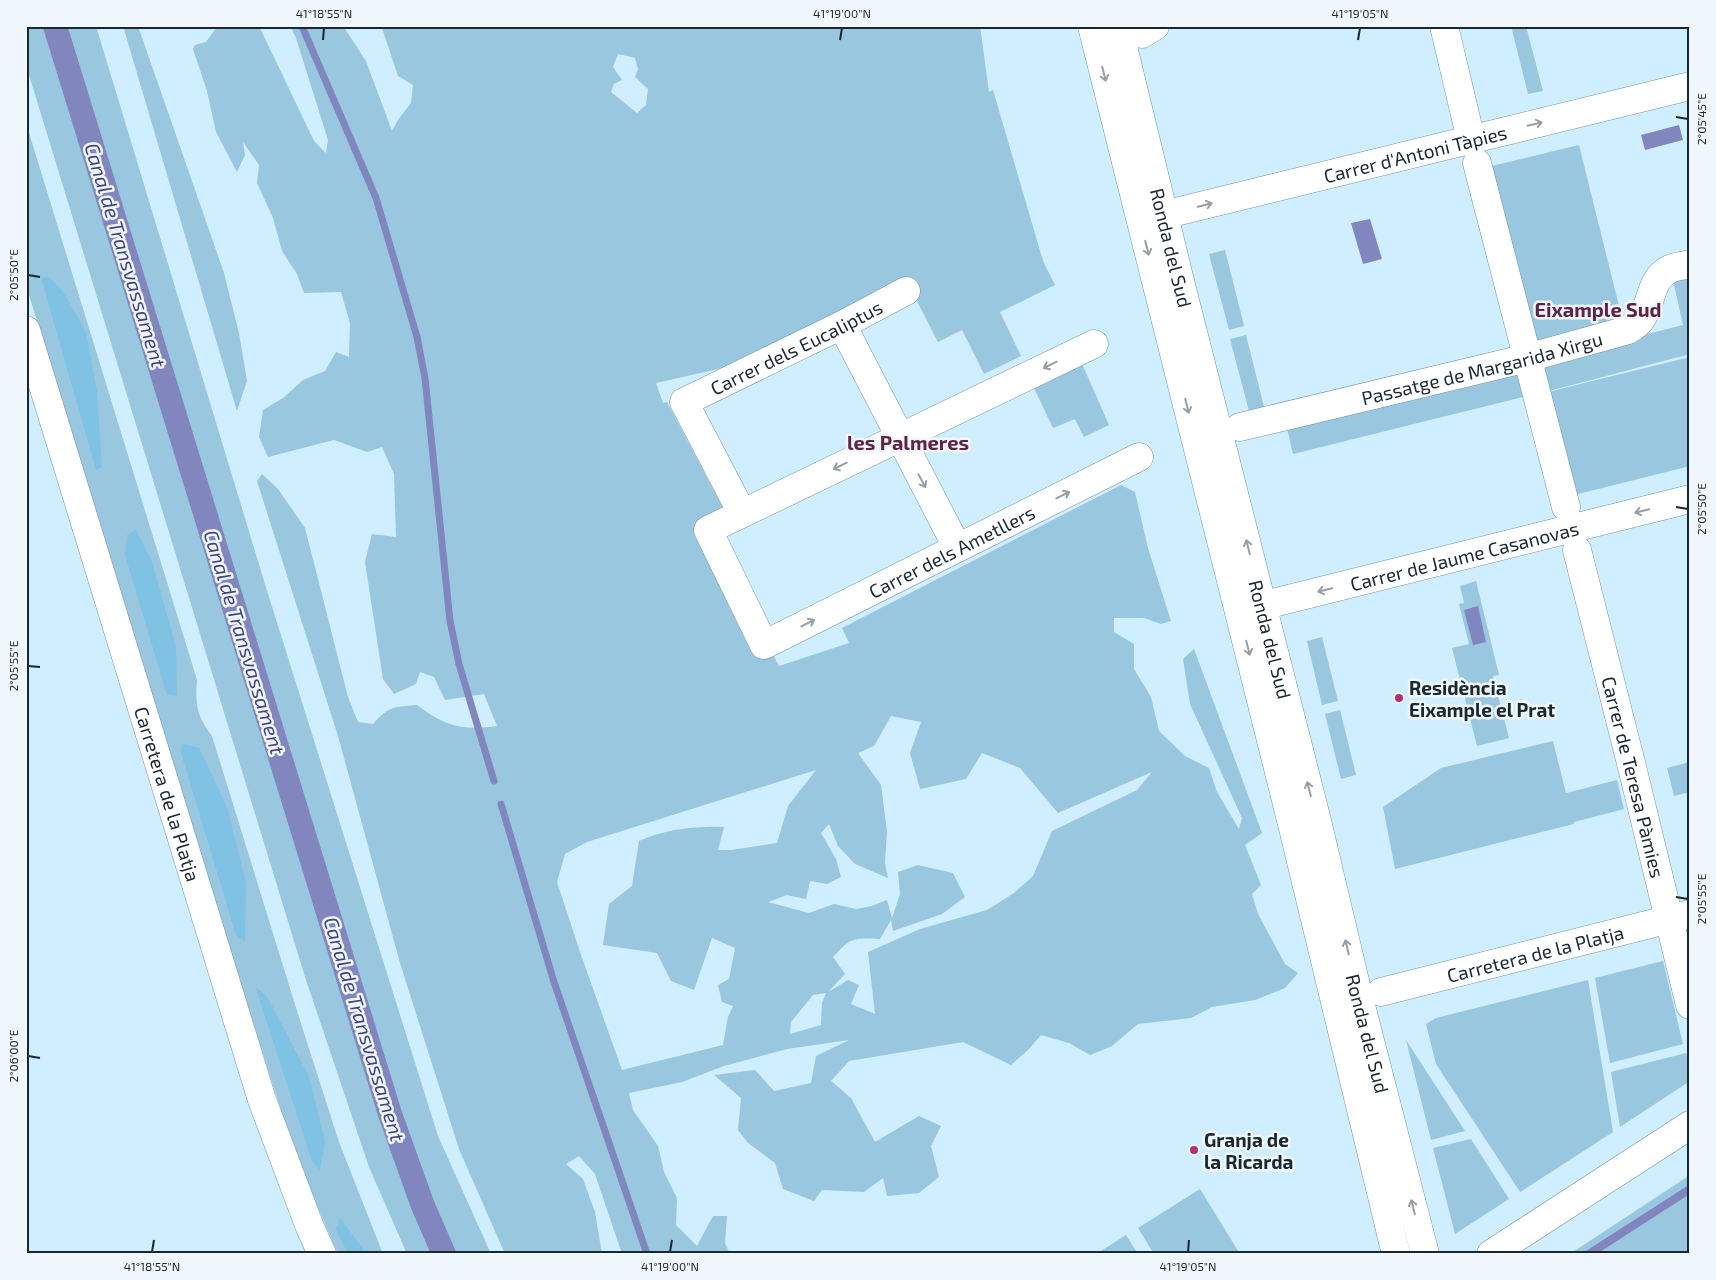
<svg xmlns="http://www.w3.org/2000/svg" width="1716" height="1280" viewBox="0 0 1716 1280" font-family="'Exo 2',sans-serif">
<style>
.green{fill:#98c7df;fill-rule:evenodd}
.forest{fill:#7fc2e3}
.water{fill:#8187be}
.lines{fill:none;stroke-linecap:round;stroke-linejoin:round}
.stream{stroke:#8187be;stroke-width:7}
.canal{stroke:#8187be;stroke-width:24}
.minor-casing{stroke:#7196a8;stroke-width:29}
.minor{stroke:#fff;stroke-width:28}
.oneway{stroke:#989ea2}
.ticks{fill:none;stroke:#192830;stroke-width:2}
.poi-dot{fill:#b22f77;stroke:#f0f7fc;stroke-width:2}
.labels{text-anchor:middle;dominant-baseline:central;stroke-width:5;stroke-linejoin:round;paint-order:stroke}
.street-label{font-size:19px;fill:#192830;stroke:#f0f7fc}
.poi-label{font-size:19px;font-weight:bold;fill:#192830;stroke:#f0f7fc;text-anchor:start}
.water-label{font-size:20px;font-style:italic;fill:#404187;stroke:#f0f7fc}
.neighbourhood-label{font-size:20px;font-weight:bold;fill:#622243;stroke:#f0f7fc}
.neatline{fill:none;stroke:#192830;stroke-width:2}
.ticks-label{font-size:12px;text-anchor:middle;fill:#192830}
</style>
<rect width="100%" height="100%" fill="#cfeeff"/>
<g class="green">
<path d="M 26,26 L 96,26 L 264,581 L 438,1136 L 491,1254 L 407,1254 L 369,1167 L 305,977 L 26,65 Z"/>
<path d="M 123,26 L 138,26 L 224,273 L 239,333 L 247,381 L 237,411 Z"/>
<path d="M 231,26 L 259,26 L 314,141 L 326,153 L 328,140 L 296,38 L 290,26 L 343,26 L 366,61 L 392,131 L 398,120 L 411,103 L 413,85 L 398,76 L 382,28 L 383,26 L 980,26 L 989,92 L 993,90 L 1043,261 L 1055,285 L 1000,312 L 1021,356 L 984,374 L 962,330 L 938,342 L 905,278 L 727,367 L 656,383 L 663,403 L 667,402 L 724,510 L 703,520 L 779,666 L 849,643 L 842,628 L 1121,485 L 1135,492 L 1148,548 L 1171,621 L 1161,624 L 1144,618 L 1114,618 L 1114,632 L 1134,644 L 1134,669 L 1151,697 L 1159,731 L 1185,756 L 1209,768 L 1217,792 L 1239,829 L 1242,818 L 1190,704 L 1183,659 L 1194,649 L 1262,833 L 1245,845 L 1261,885 L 1252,894 L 1258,914 L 1285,964 L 1298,973 L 1285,988 L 1255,1000 L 1212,1007 L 1191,1018 L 1138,1024 L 1112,1046 L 1090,1055 L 1069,1043 L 1041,1035 L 1028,1050 L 1011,1065 L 963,1042 L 849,1061 L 831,1081 L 851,1098 L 875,1142 L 919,1116 L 941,1126 L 931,1146 L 939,1177 L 919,1193 L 887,1196 L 883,1178 L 864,1192 L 822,1190 L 814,1201 L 783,1189 L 775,1163 L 748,1143 L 738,1130 L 741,1098 L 714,1075 L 755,1070 L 774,1091 L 811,1083 L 816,1056 L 849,1040 L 787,1049 L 724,1066 L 682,1082 L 629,1093 L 633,1110 L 658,1146 L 664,1172 L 677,1198 L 676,1225 L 697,1246 L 713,1216 L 727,1216 L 725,1243 L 730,1254 L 622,1254 L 595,1174 L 579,1156 L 566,1164 L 583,1179 L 595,1212 L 602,1254 L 505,1254 L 459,1149 L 400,963 L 338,736 L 257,481 L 262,474 L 278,489 L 305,528 L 348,697 L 358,722 L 373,724 C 389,706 393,707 417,705 C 444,726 463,731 497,726 L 484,694 L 445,700 L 434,677 L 420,672 L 416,684 L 394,694 L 383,679 L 365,562 L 372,534 L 396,537 L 394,474 L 382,447 L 367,452 L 334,440 L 268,457 L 259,437 L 263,410 L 283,398 L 303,380 L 325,371 L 336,352 L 349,357 L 350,323 L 341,292 L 304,293 L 297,274 L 282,251 L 273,218 L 257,183 L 259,165 L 243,142 L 245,155 L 237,172 L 216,132 L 207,91 L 193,49 L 195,45 L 206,42 L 216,28 ZM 618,54 L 635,58 L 638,69 L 635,77 L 648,89 L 646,105 L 637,113 L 611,92 L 614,84 L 622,80 L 613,67 ZM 891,716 L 921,722 L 910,753 L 920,789 L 966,779 L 982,753 L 1020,768 L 1058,813 L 1152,772 L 1137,790 L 1052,831 L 1033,876 L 1014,893 L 987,910 L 920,929 L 868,952 L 875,1014 L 851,1004 L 859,985 L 848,980 L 828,992 L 845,974 L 833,957 C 851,937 854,938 880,939 L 891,920 L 893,931 L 942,914 L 965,897 L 953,873 L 918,865 L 898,872 L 900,894 L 892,918 L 887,900 L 872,906 L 856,909 L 834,904 L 809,913 L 768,902 L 787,895 L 806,899 L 810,881 L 827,884 L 841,877 L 836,859 L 821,833 L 829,824 L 838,846 L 855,864 L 888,878 L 885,863 L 887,832 L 881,785 L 858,753 L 874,746 ZM 816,770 L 788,806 L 777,843 L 731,850 L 718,850 L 724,827 C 696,826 666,829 639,841 L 632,886 L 609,904 L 603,945 L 657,953 L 671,981 L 694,990 L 712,938 L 735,948 L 729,979 L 718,985 L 722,1002 L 733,1006 L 728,1017 L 723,1045 L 622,1070 L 580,952 L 557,882 L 565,854 L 587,842 ZM 826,993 L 822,1003 L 821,1025 L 790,1034 L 791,1022 L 813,995 Z"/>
<path d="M 1511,26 L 1526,26 L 1543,91 L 1528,94 Z"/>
<path d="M 26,123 L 197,680 C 195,705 197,716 212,736 L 297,1011 L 339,1142 L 383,1254 L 338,1254 L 296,1157 L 237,972 L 26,285 Z"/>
<path d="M 1579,145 L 1623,322 L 1536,344 L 1492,166 Z"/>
<path d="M 1225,250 L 1244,326 L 1229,330 L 1209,254 Z"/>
<path d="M 1690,272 L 1690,354 L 1549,391 L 1541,361 L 1683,325 L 1672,276 Z"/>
<path d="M 1246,335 L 1265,411 L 1250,415 L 1230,339 Z"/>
<path d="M 1690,357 L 1690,466 L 1574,495 L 1548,392 Z"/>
<path d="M 1078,364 L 1083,366 L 1109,425 L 1084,437 L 1075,419 L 1053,428 L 1032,384 Z"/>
<path d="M 1516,370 L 1523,397 L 1293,454 L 1287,428 Z"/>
<path d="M 1476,581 L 1499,675 L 1493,676 L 1509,738 L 1477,746 L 1452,648 L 1469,644 L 1459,604 L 1464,603 L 1460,586 Z"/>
<path d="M 1322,637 L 1338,701 L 1322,705 L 1307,641 Z"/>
<path d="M 1340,710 L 1356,775 L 1341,779 L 1325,714 Z"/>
<path d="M 1553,741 L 1566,793 L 1617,780 L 1624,809 L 1574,822 L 1574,824 L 1395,869 L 1383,807 L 1441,768 Z"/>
<path d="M 1690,762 L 1690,792 L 1674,796 L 1667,768 Z"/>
<path d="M 1663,961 L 1683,1044 L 1610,1063 L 1595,978 Z"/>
<path d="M 1588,980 L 1613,1132 L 1520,1192 L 1436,1064 L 1426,1024 L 1436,1018 Z"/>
<path d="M 1406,1040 L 1465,1131 L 1431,1140 Z"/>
<path d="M 1686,1053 L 1690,1070 L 1690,1081 L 1620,1127 L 1611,1072 Z"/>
<path d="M 1471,1139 L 1509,1199 L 1455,1234 L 1433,1148 Z"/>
<path d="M 1690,1175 L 1690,1184 L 1581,1254 L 1570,1254 Z"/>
<path d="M 1200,1189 L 1240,1254 L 1154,1254 L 1138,1228 Z"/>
<path d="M 1690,1194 L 1690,1254 L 1597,1254 Z"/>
<path d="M 1126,1235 L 1138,1254 L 1096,1254 Z"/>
</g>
<g class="forest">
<path d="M 49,277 L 64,293 L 86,332 L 97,392 L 102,467 L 96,470 L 41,278 Z"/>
<path d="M 136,530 L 152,562 L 176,647 L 177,696 L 167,695 L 125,555 L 127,535 Z"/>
<path d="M 182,744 L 199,748 L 227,807 L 246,883 L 245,942 L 236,935 L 181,753 Z"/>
<path d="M 255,986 L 268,998 L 309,1077 L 325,1142 L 320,1170 L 312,1161 Z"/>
<path d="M 340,1218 L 363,1249 L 366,1254 L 348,1254 L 336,1229 Z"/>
</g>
<g class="water">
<path d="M 1679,125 L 1683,140 L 1645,150 L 1641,135 Z"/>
<path d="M 1370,219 L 1382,259 L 1363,264 L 1351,223 Z"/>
<path d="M 1478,606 L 1486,642 L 1473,645 L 1464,610 Z"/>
<path d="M 1690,1184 L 1690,1194 L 1597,1254 L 1581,1254 Z"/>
</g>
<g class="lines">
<g class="stream">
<path d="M 302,26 L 376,198 L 417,337 L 425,378 L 450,621 L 459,664 L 494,781"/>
<path d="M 501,804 L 554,982 L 647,1254"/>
</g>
<path class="canal" d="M 55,26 L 390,1114 L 423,1206 L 444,1254"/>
<defs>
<g id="minor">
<path d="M 1092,26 L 1293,828 L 1396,1254"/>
<path id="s1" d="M 1118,26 L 1179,277 L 1317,821 L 1359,998 L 1425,1254"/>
<path d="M 1444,26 L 1468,127"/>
<path d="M 1142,34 L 1155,26"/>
<path d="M 1477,163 L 1566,507"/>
<path id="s2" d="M 1147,219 L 1690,86"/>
<path d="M 842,325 L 957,547"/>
<path id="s3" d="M 26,330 L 262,1100 L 309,1225 L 322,1254"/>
<path id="s4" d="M 1094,344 L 708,530 L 764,645 L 1139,457"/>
<path id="s5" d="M 1240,427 L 1527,358 L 1628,330 C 1631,328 1635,325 1638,323 C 1653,307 1648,279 1670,269 C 1676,266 1684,266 1690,264"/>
<path id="s6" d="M 742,513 L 684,402 L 842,325 L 906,291"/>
<path id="s7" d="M 1577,550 L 1632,767 L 1690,1005"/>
<path id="s8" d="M 1245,610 L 1690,499"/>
<path id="s9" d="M 1381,992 L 1690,914"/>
<path d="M 1491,1254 L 1690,1125"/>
</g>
</defs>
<use href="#minor" class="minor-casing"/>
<use href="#minor" class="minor"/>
</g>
<defs><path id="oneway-shaft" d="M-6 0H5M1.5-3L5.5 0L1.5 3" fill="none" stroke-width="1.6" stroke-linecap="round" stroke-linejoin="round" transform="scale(1.25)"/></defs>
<g class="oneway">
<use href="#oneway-shaft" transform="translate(1104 74) rotate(76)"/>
<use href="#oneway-shaft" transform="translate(1535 124) rotate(-14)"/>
<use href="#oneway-shaft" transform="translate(1205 205) rotate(-14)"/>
<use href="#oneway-shaft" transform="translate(1147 248) rotate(76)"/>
<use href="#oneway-shaft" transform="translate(1050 365) rotate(154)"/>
<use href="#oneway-shaft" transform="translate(1187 406) rotate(76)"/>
<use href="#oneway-shaft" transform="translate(840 466) rotate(154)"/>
<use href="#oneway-shaft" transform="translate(922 481) rotate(62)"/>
<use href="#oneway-shaft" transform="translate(1063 495) rotate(-26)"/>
<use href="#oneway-shaft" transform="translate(1642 511) rotate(166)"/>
<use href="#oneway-shaft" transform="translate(1248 547) rotate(-104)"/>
<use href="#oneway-shaft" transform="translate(1325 590) rotate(166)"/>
<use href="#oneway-shaft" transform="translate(808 623) rotate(-27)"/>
<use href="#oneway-shaft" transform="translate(1248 648) rotate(76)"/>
<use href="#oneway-shaft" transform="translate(1309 789) rotate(-104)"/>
<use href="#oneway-shaft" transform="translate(1347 947) rotate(-103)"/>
<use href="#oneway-shaft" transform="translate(1413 1207) rotate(-104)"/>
</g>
<path class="ticks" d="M 323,40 L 324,28M 840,40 L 842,28M 1358,40 L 1360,28M 1676,117 L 1688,119M 28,275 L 40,277M 1676,507 L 1688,509M 28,666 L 40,667M 1676,897 L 1688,899M 28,1056 L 40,1058M 152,1252 L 154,1240M 670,1252 L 672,1240M 1188,1252 L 1189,1240"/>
<g class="poi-dot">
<circle cx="1399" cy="698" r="5"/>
<circle cx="1194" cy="1150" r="5"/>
</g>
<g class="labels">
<g class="street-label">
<text stroke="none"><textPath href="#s2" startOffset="276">Carrer d'Antoni Tàpies</textPath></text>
<text stroke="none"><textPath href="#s1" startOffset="228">Ronda del Sud</textPath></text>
<text stroke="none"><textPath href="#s6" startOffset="250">Carrer dels Eucaliptus</textPath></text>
<text stroke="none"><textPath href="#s5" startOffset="249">Passatge de Margarida Xirgu</textPath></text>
<text stroke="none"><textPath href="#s4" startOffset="766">Carrer dels Ametllers</textPath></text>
<text stroke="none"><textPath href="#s8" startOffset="226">Carrer de Jaume Casanovas</textPath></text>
<text stroke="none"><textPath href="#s1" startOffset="632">Ronda del Sud</textPath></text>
<text stroke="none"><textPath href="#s7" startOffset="234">Carrer de Teresa Pàmies</textPath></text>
<text stroke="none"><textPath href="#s3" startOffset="485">Carretera de la Platja</textPath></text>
<text stroke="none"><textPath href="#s9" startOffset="159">Carretera de la Platja</textPath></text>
<text stroke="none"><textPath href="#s1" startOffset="1038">Ronda del Sud</textPath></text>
</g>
<g class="poi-label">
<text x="1409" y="687">Residència<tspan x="1409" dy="22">Eixample el Prat</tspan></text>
<text x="1204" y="1139">Granja de<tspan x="1204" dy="22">la Ricarda</tspan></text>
</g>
<g class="water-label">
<text transform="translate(126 255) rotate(73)">Canal de Transvassament</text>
<text transform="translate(245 642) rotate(73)">Canal de Transvassament</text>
<text transform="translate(365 1029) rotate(73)">Canal de Transvassament</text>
</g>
<g class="neighbourhood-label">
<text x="1598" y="309">Eixample Sud</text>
<text x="908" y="442">les Palmeres</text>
</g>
</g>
<rect width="1716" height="1280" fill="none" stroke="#f0f7fc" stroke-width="55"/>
<rect x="28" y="28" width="1660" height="1224" class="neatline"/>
<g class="ticks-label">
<text x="324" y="18">41°18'55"N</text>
<text x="842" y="18">41°19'00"N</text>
<text x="1360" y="18">41°19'05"N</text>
<text transform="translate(1702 119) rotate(-90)" y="4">2°05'45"E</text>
<text transform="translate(14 275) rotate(-90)" y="4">2°05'50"E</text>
<text transform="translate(1702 509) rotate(-90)" y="4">2°05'50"E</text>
<text transform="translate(14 666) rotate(-90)" y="4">2°05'55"E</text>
<text transform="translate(1702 899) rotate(-90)" y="4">2°05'55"E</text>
<text transform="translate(14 1056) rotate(-90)" y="4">2°06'00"E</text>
<text x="152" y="1271">41°18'55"N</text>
<text x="670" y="1271">41°19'00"N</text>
<text x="1188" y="1271">41°19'05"N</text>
</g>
</svg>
